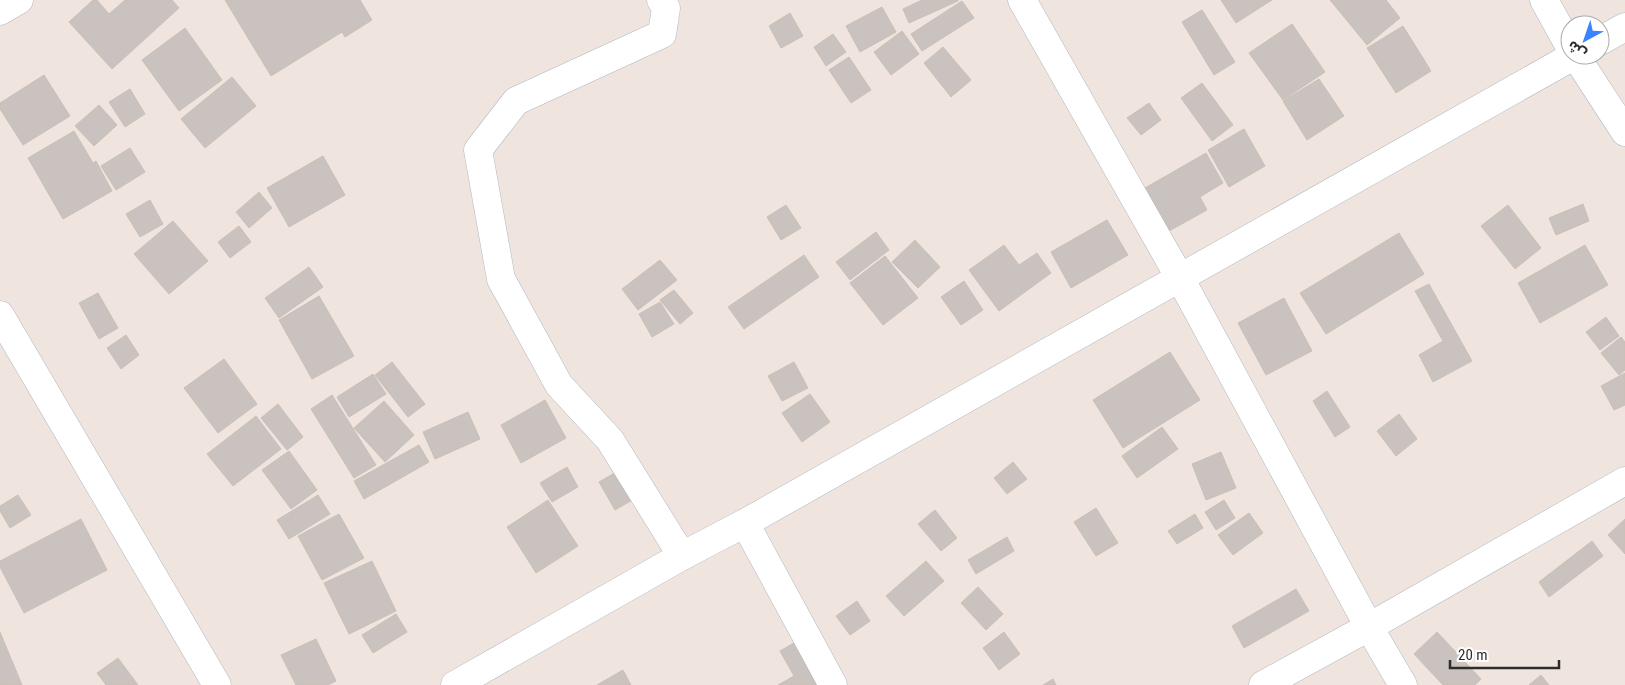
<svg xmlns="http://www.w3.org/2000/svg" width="1625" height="685" viewBox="0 0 1625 685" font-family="'Roboto Condensed','Noto Sans Arabic',sans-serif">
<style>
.building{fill:#cac2be;stroke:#cbc0b7}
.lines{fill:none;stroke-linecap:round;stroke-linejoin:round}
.street-casing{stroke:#b2b7c1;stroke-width:29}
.street{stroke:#fff;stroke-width:28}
</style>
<rect width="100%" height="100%" fill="#efe5de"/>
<g class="building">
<path d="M 93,0 L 97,0 L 109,14 L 125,0 L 172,0 L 179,8 L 112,69 L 69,22 Z"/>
<path d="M 225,0 L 360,0 L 372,20 L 345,37 L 342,32 L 271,76 Z"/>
<path d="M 922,0 L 958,0 L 958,1 L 909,23 L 903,9 Z"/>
<path d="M 1221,0 L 1272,0 L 1236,23 Z"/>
<path d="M 1330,0 L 1386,0 L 1400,18 L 1367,45 Z"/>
<path d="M 962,1 L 974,18 L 922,51 L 911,34 Z"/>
<path d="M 882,7 L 896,32 L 860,52 L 846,26 Z"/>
<path d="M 1202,10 L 1235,62 L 1214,75 L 1182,22 Z"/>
<path d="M 790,13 L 803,36 L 781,48 L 769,26 Z"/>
<path d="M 1292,24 L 1325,72 L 1283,100 L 1249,53 Z"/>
<path d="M 1403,26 L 1431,71 L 1396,93 L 1367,48 Z"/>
<path d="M 185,28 L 222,80 L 179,111 L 142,60 Z"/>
<path d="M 902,31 L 919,54 L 891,75 L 874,52 Z"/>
<path d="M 833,34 L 846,52 L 826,66 L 814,47 Z"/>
<path d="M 943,47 L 971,80 L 951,97 L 924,63 Z"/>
<path d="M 849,57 L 871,90 L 851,103 L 829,70 Z"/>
<path d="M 44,75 L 70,116 L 23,145 L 0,109 L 0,103 Z"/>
<path d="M 232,77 L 256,106 L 205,148 L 181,119 Z"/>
<path d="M 1319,79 L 1344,116 L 1307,140 L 1283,101 Z"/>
<path d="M 1202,83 L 1233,125 L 1212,141 L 1181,98 Z"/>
<path d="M 130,89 L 145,114 L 125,127 L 109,102 Z"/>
<path d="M 1149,103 L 1161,120 L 1141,135 L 1127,118 Z"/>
<path d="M 99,105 L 117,125 L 94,146 L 75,126 Z"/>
<path d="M 1244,129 L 1265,166 L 1229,187 L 1208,150 Z"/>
<path d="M 74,131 L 93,163 L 96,161 L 112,191 L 63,219 L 28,158 Z"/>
<path d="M 130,148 L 145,172 L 116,190 L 101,166 Z"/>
<path d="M 1206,153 L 1223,183 L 1200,197 L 1207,210 L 1169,231 L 1145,188 Z"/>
<path d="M 323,156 L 345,195 L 289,227 L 267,188 Z"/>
<path d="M 259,192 L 272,208 L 249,228 L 236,212 Z"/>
<path d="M 150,200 L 163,224 L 140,237 L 126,214 Z"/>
<path d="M 1583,204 L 1589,221 L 1556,235 L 1549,218 Z"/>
<path d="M 786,205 L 801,228 L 781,240 L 767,217 Z"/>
<path d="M 1508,205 L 1541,248 L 1515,269 L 1481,226 Z"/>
<path d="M 1107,220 L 1128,255 L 1071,288 L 1051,252 Z"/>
<path d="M 173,221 L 208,261 L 169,294 L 134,254 Z"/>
<path d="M 239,226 L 251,242 L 230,258 L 218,242 Z"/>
<path d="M 876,232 L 889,250 L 850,280 L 836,262 Z"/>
<path d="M 1399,233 L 1424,274 L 1326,334 L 1300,293 Z"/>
<path d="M 915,240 L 940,267 L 918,288 L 892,262 Z"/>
<path d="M 1004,245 L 1019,265 L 1037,253 L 1051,273 L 999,311 L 969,270 Z"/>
<path d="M 1585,245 L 1608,285 L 1540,323 L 1518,283 Z"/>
<path d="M 804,255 L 819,277 L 744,329 L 728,307 Z"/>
<path d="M 885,256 L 918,298 L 883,325 L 850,283 Z"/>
<path d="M 660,260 L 677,280 L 638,310 L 622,289 Z"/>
<path d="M 309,267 L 323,287 L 279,318 L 265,298 Z"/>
<path d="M 964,281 L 983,310 L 961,325 L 941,297 Z"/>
<path d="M 1429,284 L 1472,361 L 1433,382 L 1419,355 L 1443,341 L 1415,291 Z"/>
<path d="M 674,290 L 693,313 L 680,324 L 660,300 Z"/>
<path d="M 98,293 L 118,328 L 99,339 L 79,303 Z"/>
<path d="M 319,296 L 354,356 L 312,379 L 279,320 Z"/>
<path d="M 1284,298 L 1312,351 L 1266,375 L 1238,323 Z"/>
<path d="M 660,302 L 674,324 L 652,337 L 639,314 Z"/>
<path d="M 1606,317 L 1619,336 L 1600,350 L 1586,332 Z"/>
<path d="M 126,335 L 139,355 L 121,369 L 107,348 Z"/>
<path d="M 1621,337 L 1625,342 L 1625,370 L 1619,375 L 1601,353 Z"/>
<path d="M 1170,352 L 1200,400 L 1123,448 L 1093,400 Z"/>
<path d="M 224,359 L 257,404 L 218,433 L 184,388 Z"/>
<path d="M 392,362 L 425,404 L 408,417 L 375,375 Z"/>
<path d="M 794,362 L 808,388 L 782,401 L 768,376 Z"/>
<path d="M 1625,373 L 1625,405 L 1614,410 L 1601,386 Z"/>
<path d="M 373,374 L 386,394 L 349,417 L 337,397 Z"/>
<path d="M 1327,391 L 1350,427 L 1335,437 L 1313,401 Z"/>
<path d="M 810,394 L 830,422 L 802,442 L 782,413 Z"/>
<path d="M 332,395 L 376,465 L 354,478 L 311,409 Z"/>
<path d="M 545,400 L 566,438 L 521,463 L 501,425 Z"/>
<path d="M 384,401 L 414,435 L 385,462 L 354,428 Z"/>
<path d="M 278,404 L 303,437 L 287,450 L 261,418 Z"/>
<path d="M 468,412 L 480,439 L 435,459 L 423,432 Z"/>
<path d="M 1399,414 L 1417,439 L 1396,456 L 1377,431 Z"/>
<path d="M 256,416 L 281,449 L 233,486 L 207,454 Z"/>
<path d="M 1162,427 L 1178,449 L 1137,478 L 1122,456 Z"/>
<path d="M 419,445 L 429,462 L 364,499 L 354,481 Z"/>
<path d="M 289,451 L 317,490 L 291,509 L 262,470 Z"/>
<path d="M 1221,452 L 1236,488 L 1206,500 L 1192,464 Z"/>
<path d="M 1013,462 L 1027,479 L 1007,494 L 994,478 Z"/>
<path d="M 567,467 L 578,487 L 552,502 L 540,483 Z"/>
<path d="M 618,471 L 634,499 L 615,510 L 599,482 Z"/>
<path d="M 18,495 L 31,515 L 10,528 L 0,511 L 0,506 Z"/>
<path d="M 318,495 L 330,514 L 289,539 L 277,520 Z"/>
<path d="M 548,500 L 578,546 L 536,573 L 507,527 Z"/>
<path d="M 1224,500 L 1235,518 L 1216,530 L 1205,512 Z"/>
<path d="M 1096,508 L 1118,543 L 1096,556 L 1074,522 Z"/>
<path d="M 935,510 L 957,538 L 941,551 L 918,524 Z"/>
<path d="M 1249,513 L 1263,533 L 1233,555 L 1218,535 Z"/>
<path d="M 339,514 L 364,558 L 322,580 L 298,536 Z"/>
<path d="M 1195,514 L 1203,528 L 1177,544 L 1168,531 Z"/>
<path d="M 81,519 L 107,570 L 24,613 L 0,567 L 0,561 Z"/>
<path d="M 1625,519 L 1625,554 L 1608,535 Z"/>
<path d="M 1007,537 L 1014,551 L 976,574 L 968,560 Z"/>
<path d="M 1592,541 L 1603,556 L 1549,597 L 1539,582 Z"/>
<path d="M 372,561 L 396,611 L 349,634 L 324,583 Z"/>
<path d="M 926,561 L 944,581 L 904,616 L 886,596 Z"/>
<path d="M 978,587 L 1003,614 L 986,630 L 961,603 Z"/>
<path d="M 1296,589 L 1309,611 L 1244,648 L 1232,626 Z"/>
<path d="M 857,601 L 870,621 L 850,635 L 836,616 Z"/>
<path d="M 396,614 L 407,632 L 373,653 L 362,635 Z"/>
<path d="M 0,632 L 22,685 L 0,685 Z"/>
<path d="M 1004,632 L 1020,654 L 999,670 L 983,648 Z"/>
<path d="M 1437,632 L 1481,679 L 1475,685 L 1443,685 L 1414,654 Z"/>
<path d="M 316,639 L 336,681 L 328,685 L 296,685 L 281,655 Z"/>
<path d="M 794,643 L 819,685 L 778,685 L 794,676 L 780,651 Z"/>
<path d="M 118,658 L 138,685 L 106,685 L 97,673 Z"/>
<path d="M 623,670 L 631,685 L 597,685 Z"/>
<path d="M 1541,675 L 1549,685 L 1529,685 Z"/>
<path d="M 1053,679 L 1056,685 L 1043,685 Z"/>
</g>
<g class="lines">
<defs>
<g id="street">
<path d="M 661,0 L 666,8 L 662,34 L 516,101 L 478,150 L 501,279 L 559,385 L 610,440 L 682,556"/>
<path d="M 1022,0 L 1180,278 L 1369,627 L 1403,685"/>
<path d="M 1544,0 L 1570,47"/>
<path d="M 0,11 L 19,0"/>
<path d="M 1600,41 L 1625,27"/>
<path d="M 1575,55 L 1625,132"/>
<path d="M 0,315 L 217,685"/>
<path d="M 745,523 L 833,685"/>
<path d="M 455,685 L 682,556 L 745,523 L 1575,55"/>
<path d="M 1263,685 L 1369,627 L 1625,481"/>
</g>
</defs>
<use href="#street" class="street-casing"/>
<use href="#street" class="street"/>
</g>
<g transform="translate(1585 40) rotate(220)"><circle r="24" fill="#ffffff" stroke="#ababab"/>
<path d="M0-4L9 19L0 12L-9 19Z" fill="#3b83ff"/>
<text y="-8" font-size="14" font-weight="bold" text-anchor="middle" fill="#2c2c2c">ش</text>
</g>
<path d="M1450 660v8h109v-8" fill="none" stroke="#2c2c2c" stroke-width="2.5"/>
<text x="1458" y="660" font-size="15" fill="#2c2c2c" stroke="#ffffff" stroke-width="4" paint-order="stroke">20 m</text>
</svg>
